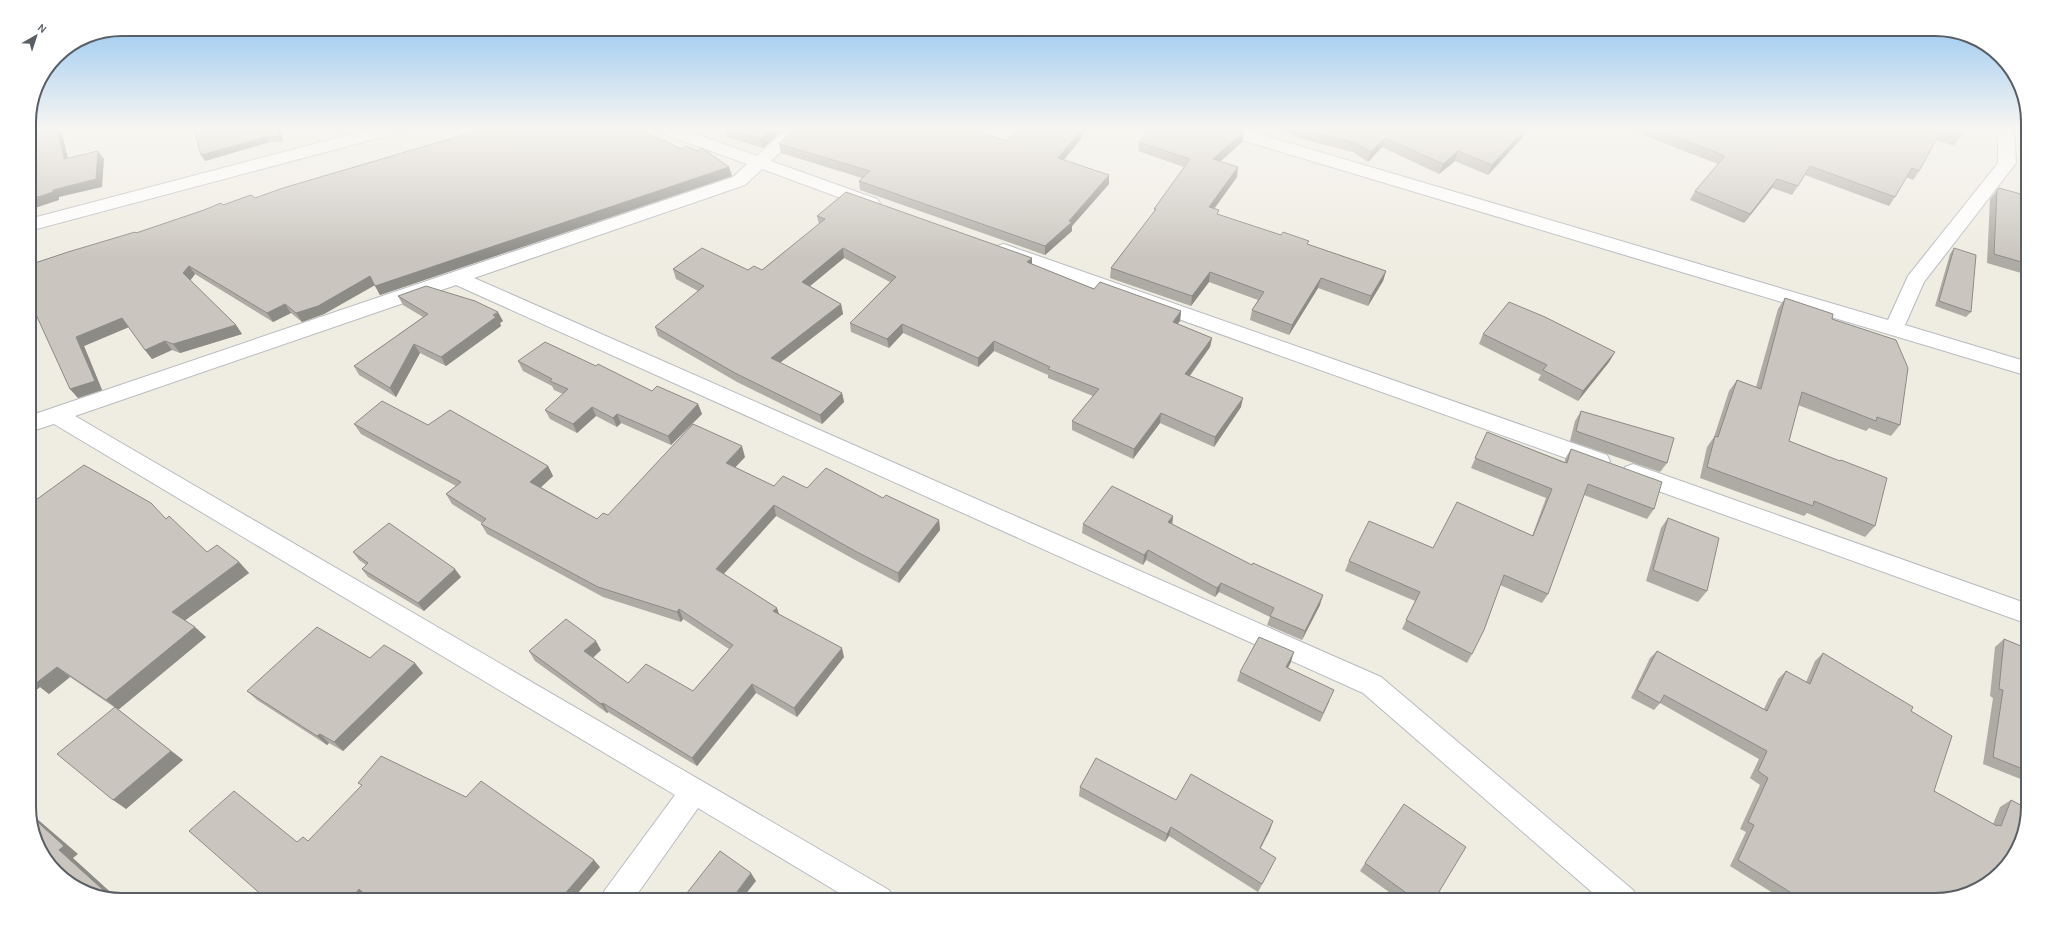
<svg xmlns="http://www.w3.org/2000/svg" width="2057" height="929" viewBox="0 0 2057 929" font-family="Karla,sans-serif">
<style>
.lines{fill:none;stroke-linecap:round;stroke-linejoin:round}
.minor-casing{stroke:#b7bbc0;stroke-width:2}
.minor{fill:#fff;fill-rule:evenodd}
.wall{fill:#aeaaa4}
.shaded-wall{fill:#8d8b86}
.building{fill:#cac6bf;stroke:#8d8b86}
.rim{fill:none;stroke:#5a5f65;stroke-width:2}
</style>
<rect width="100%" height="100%" fill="#efece2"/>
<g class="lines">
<defs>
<g id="minor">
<path d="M 375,128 L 403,128 L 401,132 L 29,231 L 29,219 Z"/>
<path d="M 656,128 L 680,128 L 757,156 L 787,128 L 805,128 L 771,161 L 877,199 L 880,203 L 877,207 L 871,208 L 865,207 L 762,169 L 745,185 L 474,278 L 1381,677 L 1633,890 L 1638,900 L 1601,900 L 1363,693 L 456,285 L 75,416 L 889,890 L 894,900 L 851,900 L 698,808 L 633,900 L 600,900 L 605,890 L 675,795 L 54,424 L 29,432 L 29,416 L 733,177 L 747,164 L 658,132 Z"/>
<path d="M 1213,128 L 1239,128 L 1888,320 L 1908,276 L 1998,163 L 1998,128 L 2014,128 L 2016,163 L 1924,282 L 1905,325 L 2028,362 L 2028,376 L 1215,132 Z"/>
<path d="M 1004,244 L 1607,455 L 1610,461 L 1607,467 L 1599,469 L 1591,467 L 997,254 L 995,250 L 997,246 Z"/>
<path d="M 1633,464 L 2028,604 L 2028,624 L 1625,479 L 1622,473 L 1625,467 Z"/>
</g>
</defs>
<use href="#minor" class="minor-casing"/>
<use href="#minor" class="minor"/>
</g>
<g class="wall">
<path d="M 280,128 L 283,142 L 270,142 L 205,161 Z"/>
<path d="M 725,128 L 785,128 L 763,148 L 727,137 Z"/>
<path d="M 1019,128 L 1088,128 L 1082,135 L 1081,139 L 1064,160 L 1109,175 L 1109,184 L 1072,226 L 1072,231 L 1045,255 L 860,190 L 859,181 L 862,178 L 781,153 L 779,144 L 1007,141 Z"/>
<path d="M 1245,128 L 1258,128 L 1255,131 Z"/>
<path d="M 1277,128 L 1525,128 L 1522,138 L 1488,175 L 1455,161 L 1439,174 L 1382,147 L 1368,162 L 1353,152 L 1305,140 Z"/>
<path d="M 1636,128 L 1965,128 L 1960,137 L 1954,146 L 1936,140 L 1919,171 L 1913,180 L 1906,177 L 1895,197 L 1889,206 L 1805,175 L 1792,195 L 1772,188 L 1744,223 L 1690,200 L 1695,191 L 1718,164 L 1635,132 Z"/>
<path d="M 1244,132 L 1242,142 L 1220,161 L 1237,177 L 1214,209 L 1218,214 L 1308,244 L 1386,271 L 1383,281 L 1368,306 L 1318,288 L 1289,335 L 1250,320 L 1252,310 L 1258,300 L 1209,282 L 1191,306 L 1110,278 L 1111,268 L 1154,212 L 1154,209 L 1184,167 L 1138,151 L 1139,142 Z"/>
<path d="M 681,149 L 729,167 L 732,176 L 380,295 L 375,285 L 324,314 L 302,322 L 291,313 L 273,322 L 195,274 L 190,281 L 236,325 L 242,334 L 180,353 L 172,350 L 152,359 L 145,350 L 129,327 L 84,346 L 102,390 L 78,398 L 70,389 L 38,318 L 29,322 L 29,265 L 136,233 L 223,205 L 255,198 Z"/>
<path d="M 1999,188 L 2028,196 L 2028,275 L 1987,263 L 1990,199 Z"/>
<path d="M 817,216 L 1032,264 L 1094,289 L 1181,311 L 1180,321 L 1177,324 L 1212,338 L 1210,347 L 1190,376 L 1241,407 L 1214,447 L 1160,423 L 1133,459 L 1072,430 L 1072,421 L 1093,396 L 1048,378 L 1048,375 L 994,351 L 978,367 L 903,333 L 889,348 L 851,332 L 850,323 L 890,282 L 844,258 L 810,286 L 841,304 L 843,314 L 780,363 L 842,393 L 844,402 L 822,424 L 737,382 L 658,336 L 655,327 L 698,291 L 676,279 L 673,269 L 762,270 L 819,225 Z"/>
<path d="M 1954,248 L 1971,312 L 1966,317 L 1935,306 L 1950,254 Z"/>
<path d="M 398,296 L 503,321 L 500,323 L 501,326 L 446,366 L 420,353 L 396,397 L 359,375 L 354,366 L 423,317 L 403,305 Z"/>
<path d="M 1785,298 L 1832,319 L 1900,425 L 1891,436 L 1869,428 L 1866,431 L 1798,405 L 1789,441 L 1839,461 L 1841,460 L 1875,526 L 1865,537 L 1807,513 L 1804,516 L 1700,478 L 1707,447 L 1714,437 L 1729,391 L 1737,380 L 1756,387 L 1778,309 Z"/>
<path d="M 1483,334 L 1615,352 L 1609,362 L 1578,401 L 1538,380 L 1541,375 L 1479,344 Z"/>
<path d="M 518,361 L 596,366 L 652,391 L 698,404 L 702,414 L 671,445 L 621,423 L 617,427 L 596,416 L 577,433 L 550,419 L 545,410 L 563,394 L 554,390 L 552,386 L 523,371 Z"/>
<path d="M 1581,411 L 1667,463 L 1660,472 L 1570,441 L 1575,421 Z"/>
<path d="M 354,424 L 428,425 L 548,466 L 553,476 L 541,487 L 597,519 L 608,515 L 745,457 L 735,467 L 774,486 L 807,488 L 883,498 L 939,520 L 940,530 L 899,583 L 857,561 L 776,516 L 724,574 L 777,608 L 779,614 L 844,657 L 797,717 L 756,693 L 697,766 L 608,712 L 607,713 L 535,661 L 529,651 L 601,650 L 593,658 L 628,683 L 693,691 L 729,649 L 683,619 L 681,622 L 603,597 L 487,534 L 481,524 L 482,523 L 452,504 L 446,494 L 456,486 L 361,434 Z"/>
<path d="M 1487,432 L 1565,462 L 1565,459 L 1571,449 L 1654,509 L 1647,519 L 1584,495 L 1548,594 L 1542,603 L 1500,585 L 1472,654 L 1467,663 L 1402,629 L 1415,601 L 1345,571 L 1349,561 L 1532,536 L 1546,498 L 1471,468 Z"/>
<path d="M 29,505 L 166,518 L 207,552 L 239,562 L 249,573 L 185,620 L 206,637 L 118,710 L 183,760 L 126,809 L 114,707 L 70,677 L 49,694 L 40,687 L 29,696 Z"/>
<path d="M 1173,516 L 1172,524 L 1320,605 L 1302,640 L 1267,625 L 1270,617 L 1219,592 L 1215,597 L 1146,560 L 1143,565 L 1082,533 L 1083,524 Z"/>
<path d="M 1668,518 L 1707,591 L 1698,602 L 1646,581 L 1661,528 Z"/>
<path d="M 353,552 L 461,577 L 424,611 L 368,577 L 362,569 L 366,565 L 359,560 Z"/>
<path d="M 2004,639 L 2028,649 L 2028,782 L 1983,764 L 1993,698 L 1990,696 L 1995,647 Z"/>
<path d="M 1657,651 L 1764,709 L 1778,679 L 1786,671 L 1806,682 L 1815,661 L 1823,653 L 1911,711 L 1934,791 L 1993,824 L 2000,807 L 2011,800 L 2028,809 L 1936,900 L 1784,900 L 1730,866 L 1746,832 L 1740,829 L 1760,785 L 1750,778 L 1759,759 L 1660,703 L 1654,710 L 1631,698 L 1650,658 Z"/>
<path d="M 370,658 L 423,673 L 343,751 L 329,743 L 327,745 L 257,700 L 247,691 Z"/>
<path d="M 1291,662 L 1288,668 L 1330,700 L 1320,722 L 1237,681 L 1240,672 Z"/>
<path d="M 1080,787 L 1273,821 L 1260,849 L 1272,866 L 1258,892 L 1169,836 L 1165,842 L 1079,796 Z"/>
<path d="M 1365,863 L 1434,900 L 1400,900 L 1360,871 Z"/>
</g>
<g class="shaded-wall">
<path d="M 57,128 L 61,128 L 70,167 L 64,159 Z"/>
<path d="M 278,128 L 280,128 L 283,142 L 280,137 Z"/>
<path d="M 773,128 L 785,128 L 763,148 L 761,139 Z"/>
<path d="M 1080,128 L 1088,128 L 1082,135 L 1081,139 L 1057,167 L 1058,158 Z"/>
<path d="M 1526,128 L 1522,138 L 1488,175 L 1492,165 Z"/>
<path d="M 1244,132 L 1242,142 L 1212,169 L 1213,159 Z"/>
<path d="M 266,137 L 270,142 L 205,161 L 201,155 Z"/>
<path d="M 1385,138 L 1382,147 L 1368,162 L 1371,152 Z"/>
<path d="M 98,151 L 104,159 L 102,187 L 59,197 L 59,200 L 29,210 L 29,200 L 53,190 Z"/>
<path d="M 1458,151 L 1455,161 L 1439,174 L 1443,164 Z"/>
<path d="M 729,167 L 732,176 L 380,295 L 375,286 Z"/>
<path d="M 1238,167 L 1237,177 L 1208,217 L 1209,207 Z"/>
<path d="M 1109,175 L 1109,184 L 1072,226 L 1072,231 L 1045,255 L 1045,246 L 1069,221 Z"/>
<path d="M 1777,179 L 1772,188 L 1744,223 L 1750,214 Z"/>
<path d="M 843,248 L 844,258 L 804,291 L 802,282 Z"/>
<path d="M 1032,258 L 1032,268 L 1027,262 Z"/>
<path d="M 189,266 L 195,274 L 189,282 L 183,273 Z"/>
<path d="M 1386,271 L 1383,281 L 1368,306 L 1371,296 Z"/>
<path d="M 1210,272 L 1209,282 L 1191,306 L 1192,296 Z"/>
<path d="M 370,276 L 375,285 L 324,314 L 302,322 L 296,313 Z"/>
<path d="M 1321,278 L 1318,288 L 1289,335 L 1292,325 Z"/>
<path d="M 285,304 L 291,313 L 273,322 L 267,313 Z"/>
<path d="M 841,304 L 843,314 L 773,368 L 771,358 Z"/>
<path d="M 33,308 L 41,317 L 29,322 L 29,310 Z"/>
<path d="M 1181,311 L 1180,321 L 1172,332 L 1173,322 Z"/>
<path d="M 498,312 L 503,321 L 500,323 L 501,326 L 446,366 L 441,357 Z"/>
<path d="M 122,318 L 129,327 L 84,346 L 102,390 L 78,398 L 70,389 L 76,337 Z"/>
<path d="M 902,324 L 903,333 L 889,348 L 887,339 Z"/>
<path d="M 236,325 L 242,334 L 180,353 L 173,344 Z"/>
<path d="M 1212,338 L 1210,347 L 1184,383 L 1185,374 Z"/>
<path d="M 165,341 L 172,350 L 152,359 L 145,350 Z"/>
<path d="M 994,341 L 994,351 L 978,367 L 978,358 Z"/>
<path d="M 414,344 L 420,353 L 396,397 L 390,388 Z"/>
<path d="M 1615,352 L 1609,362 L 1578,401 L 1583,391 Z"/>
<path d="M 842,393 L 844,402 L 822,424 L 820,415 Z"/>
<path d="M 1243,398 L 1241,407 L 1214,447 L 1215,437 Z"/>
<path d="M 698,404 L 702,414 L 671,445 L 668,436 Z"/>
<path d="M 592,407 L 596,416 L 577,433 L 573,424 Z"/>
<path d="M 1161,413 L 1160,423 L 1133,459 L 1134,449 Z"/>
<path d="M 617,414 L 621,423 L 617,427 L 613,418 Z"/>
<path d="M 742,446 L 745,457 L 730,473 L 726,463 Z"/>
<path d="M 548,466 L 553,476 L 536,492 L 530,482 Z"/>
<path d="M 774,505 L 776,516 L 719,579 L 716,569 Z"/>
<path d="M 1173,516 L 1172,525 L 1168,522 Z"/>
<path d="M 939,520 L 940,530 L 899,583 L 898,573 Z"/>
<path d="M 1148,550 L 1146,560 L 1143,565 L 1144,555 Z"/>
<path d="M 239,562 L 249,573 L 183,622 L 172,612 Z"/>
<path d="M 455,569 L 461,577 L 424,611 L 418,603 Z"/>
<path d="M 1221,583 L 1219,592 L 1215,597 L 1217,588 Z"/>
<path d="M 1323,595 L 1320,605 L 1302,640 L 1305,631 Z"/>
<path d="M 777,608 L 780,618 L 773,611 Z"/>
<path d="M 679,609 L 683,619 L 681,622 L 677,612 Z"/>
<path d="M 195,627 L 206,637 L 118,710 L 183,760 L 126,809 L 113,800 L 171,751 L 106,700 Z"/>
<path d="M 596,641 L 601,650 L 589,661 L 584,651 Z"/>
<path d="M 842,648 L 844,657 L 797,717 L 794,708 Z"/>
<path d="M 1294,652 L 1291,662 L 1283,677 L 1286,667 Z"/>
<path d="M 415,663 L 423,673 L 343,751 L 334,742 Z"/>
<path d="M 57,667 L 70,677 L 49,694 L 40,687 L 29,696 L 29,679 Z"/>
<path d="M 752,684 L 756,693 L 697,766 L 692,758 Z"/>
<path d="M 603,703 L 608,712 L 607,713 L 601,704 Z"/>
<path d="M 320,734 L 329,743 L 327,745 L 317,736 Z"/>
<path d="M 29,812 L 78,854 L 73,858 L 118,899 L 112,898 L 59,850 L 30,815 Z"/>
<path d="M 1273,821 L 1270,830 L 1256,857 L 1260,848 Z"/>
<path d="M 1171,827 L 1169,836 L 1165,842 L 1167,834 Z"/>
<path d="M 594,860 L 600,867 L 572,900 L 565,900 L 562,897 Z"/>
<path d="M 751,873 L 756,881 L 741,900 L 731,900 Z"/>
<path d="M 359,889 L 368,896 L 365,900 L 350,900 Z"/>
<path d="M 341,894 L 349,900 L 336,900 Z"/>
</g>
<g class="building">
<path d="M 29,128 L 57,128 L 64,159 L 98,151 L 96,179 L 53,190 L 53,192 L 29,200 Z"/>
<path d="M 194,128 L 278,128 L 280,137 L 266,137 L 201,155 Z"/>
<path d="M 487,128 L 637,128 L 681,149 L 686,146 L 698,151 L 702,148 L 729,167 L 375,286 L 370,276 L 318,306 L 296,313 L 285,304 L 267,313 L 189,266 L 183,273 L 236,325 L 173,344 L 165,341 L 145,350 L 122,318 L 76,337 L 95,381 L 70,389 L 33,308 L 29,310 L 29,265 L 68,252 L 135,232 L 136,233 L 204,210 L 221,203 L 223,205 L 251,195 L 255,198 L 283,188 Z"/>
<path d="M 724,128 L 773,128 L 761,139 Z"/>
<path d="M 796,128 L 965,128 L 1007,141 L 1019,128 L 1080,128 L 1079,130 L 1082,130 L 1058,158 L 1109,175 L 1069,221 L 1072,222 L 1045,246 L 859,181 L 870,171 L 779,144 Z"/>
<path d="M 1151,128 L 1231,128 L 1244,132 L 1213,159 L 1238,167 L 1209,207 L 1219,210 L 1217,214 L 1281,235 L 1283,232 L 1309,241 L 1307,244 L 1386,271 L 1371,296 L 1321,278 L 1292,325 L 1252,310 L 1264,292 L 1210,272 L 1192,296 L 1111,268 L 1156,209 L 1154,209 L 1190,159 L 1139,142 Z"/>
<path d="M 1302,128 L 1526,128 L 1492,165 L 1458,151 L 1443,164 L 1385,138 L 1371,152 L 1355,143 L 1307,131 Z"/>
<path d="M 1653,128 L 1965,128 L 1960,137 L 1941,131 L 1919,171 L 1912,168 L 1895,197 L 1810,166 L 1798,186 L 1777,179 L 1750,214 L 1695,191 L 1725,156 Z"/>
<path d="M 1999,188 L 2028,196 L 2028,264 L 1994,254 L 1997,190 Z"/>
<path d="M 846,192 L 1032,258 L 1027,262 L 1094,289 L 1100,282 L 1181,311 L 1173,322 L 1212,338 L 1185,374 L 1243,398 L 1215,437 L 1161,413 L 1134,449 L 1072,421 L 1099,389 L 1048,369 L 1050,367 L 994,341 L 978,358 L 902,324 L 887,339 L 850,323 L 896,277 L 843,248 L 802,282 L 841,304 L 771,358 L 842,393 L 820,415 L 735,373 L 655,327 L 704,286 L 673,269 L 702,248 L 748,270 L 754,266 L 762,270 L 825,219 L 817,216 Z"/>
<path d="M 1954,248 L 1976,255 L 1971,312 L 1939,301 Z"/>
<path d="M 426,286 L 475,301 L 498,312 L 493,315 L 496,317 L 441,357 L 414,344 L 390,388 L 354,366 L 428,314 L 398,296 Z"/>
<path d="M 1785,298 L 1833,314 L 1832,319 L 1896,340 L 1908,368 L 1900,425 L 1877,417 L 1876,421 L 1802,392 L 1789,441 L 1840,461 L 1841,460 L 1887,478 L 1875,526 L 1814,501 L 1813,506 L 1707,467 L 1715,436 L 1718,437 L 1737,380 L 1761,389 Z"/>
<path d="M 1509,302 L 1545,317 L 1615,352 L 1583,391 L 1543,370 L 1547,365 L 1483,334 Z"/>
<path d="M 545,342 L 596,366 L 598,364 L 652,391 L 657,386 L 698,404 L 668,436 L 617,414 L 613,418 L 592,407 L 573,424 L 545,410 L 568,389 L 550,381 L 552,379 L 518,361 Z"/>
<path d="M 382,401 L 428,425 L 450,410 L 548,466 L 530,482 L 597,519 L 603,513 L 608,515 L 693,424 L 742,446 L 726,463 L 774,486 L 783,476 L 807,488 L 826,468 L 883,498 L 886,495 L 939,520 L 898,573 L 855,551 L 774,505 L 716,569 L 777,608 L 773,611 L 842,648 L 794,708 L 752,684 L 692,758 L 603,703 L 601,704 L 529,651 L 566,619 L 596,641 L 584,651 L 628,683 L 646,664 L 693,691 L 733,645 L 679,609 L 677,612 L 598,587 L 481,524 L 486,519 L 446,494 L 461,482 L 354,424 Z"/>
<path d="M 1581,411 L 1674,438 L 1667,463 L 1576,431 Z"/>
<path d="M 1487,432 L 1563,462 L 1567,463 L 1571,449 L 1662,482 L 1654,509 L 1588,484 L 1548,594 L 1504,575 L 1484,630 L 1472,654 L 1406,620 L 1420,592 L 1349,561 L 1369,521 L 1433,548 L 1457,502 L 1533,536 L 1552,489 L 1475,458 Z"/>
<path d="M 84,465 L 151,503 L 166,519 L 169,516 L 207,552 L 217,545 L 239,562 L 172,612 L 195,627 L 106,700 L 57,667 L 35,684 L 29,679 L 29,505 Z"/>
<path d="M 1112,486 L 1173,516 L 1168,522 L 1252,565 L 1253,563 L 1323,595 L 1305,631 L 1270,616 L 1274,608 L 1221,583 L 1217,588 L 1148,550 L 1144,555 L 1083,524 Z"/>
<path d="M 1668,518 L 1719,538 L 1707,591 L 1653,570 Z"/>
<path d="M 389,523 L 455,569 L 418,603 L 362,569 L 368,563 L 353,552 Z"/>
<path d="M 317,627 L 370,658 L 384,645 L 415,663 L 334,742 L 320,734 L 317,736 L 247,691 Z"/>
<path d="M 1259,637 L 1294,652 L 1286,667 L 1334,690 L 1323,713 L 1240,672 Z"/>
<path d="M 2004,639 L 2028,649 L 2028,771 L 1993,757 L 2003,690 L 1999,689 Z"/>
<path d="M 1657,651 L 1767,711 L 1786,671 L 1810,684 L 1823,653 L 1913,707 L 1911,711 L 1952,736 L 1934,791 L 1997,826 L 1998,825 L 2001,826 L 2011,800 L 2028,809 L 2021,843 L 1987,884 L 1936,900 L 1803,900 L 1738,860 L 1754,825 L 1748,822 L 1768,778 L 1758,771 L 1767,751 L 1664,695 L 1660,703 L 1637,690 Z"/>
<path d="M 115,707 L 171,751 L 113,800 L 57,754 Z"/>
<path d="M 381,756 L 466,797 L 481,781 L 594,860 L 562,897 L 565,900 L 371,900 L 359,889 L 350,900 L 348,900 L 341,894 L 336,900 L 261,900 L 264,897 L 189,831 L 234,791 L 297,842 L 303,837 L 308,841 L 362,785 L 358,783 Z"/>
<path d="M 1096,758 L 1176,800 L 1191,774 L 1273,821 L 1260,848 L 1276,858 L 1262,884 L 1171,827 L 1167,834 L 1080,787 Z"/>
<path d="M 1404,804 L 1466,847 L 1434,900 L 1416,900 L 1365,863 Z"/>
<path d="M 30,815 L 64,846 L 59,850 L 112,898 L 86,893 L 45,859 Z"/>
<path d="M 720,851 L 751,873 L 731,900 L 686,900 L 683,898 Z"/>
<path d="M 1304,894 L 1308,900 L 1296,900 Z"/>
</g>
<linearGradient id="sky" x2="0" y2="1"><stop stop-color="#8cc2f1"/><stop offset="0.5" stop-color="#f8f6f2"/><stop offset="1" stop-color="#f8f6f2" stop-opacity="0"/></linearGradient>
<rect width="2057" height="258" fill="url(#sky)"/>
<path d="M0 0H2057V929H0ZM122 36H1935A86 86 0 0 1 2021 122V807A86 86 0 0 1 1935 893H122A86 86 0 0 1 36 807V122A86 86 0 0 1 122 36Z" fill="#fff" fill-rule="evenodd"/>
<path class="rim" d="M122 36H1935A86 86 0 0 1 2021 122V807A86 86 0 0 1 1935 893H122A86 86 0 0 1 36 807V122A86 86 0 0 1 122 36Z"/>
<g transform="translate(36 36) rotate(39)" stroke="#ffffff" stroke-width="3" paint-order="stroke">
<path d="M0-3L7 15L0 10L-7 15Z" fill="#5a5f65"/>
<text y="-6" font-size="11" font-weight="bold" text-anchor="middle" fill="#5a5f65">N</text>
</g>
</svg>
